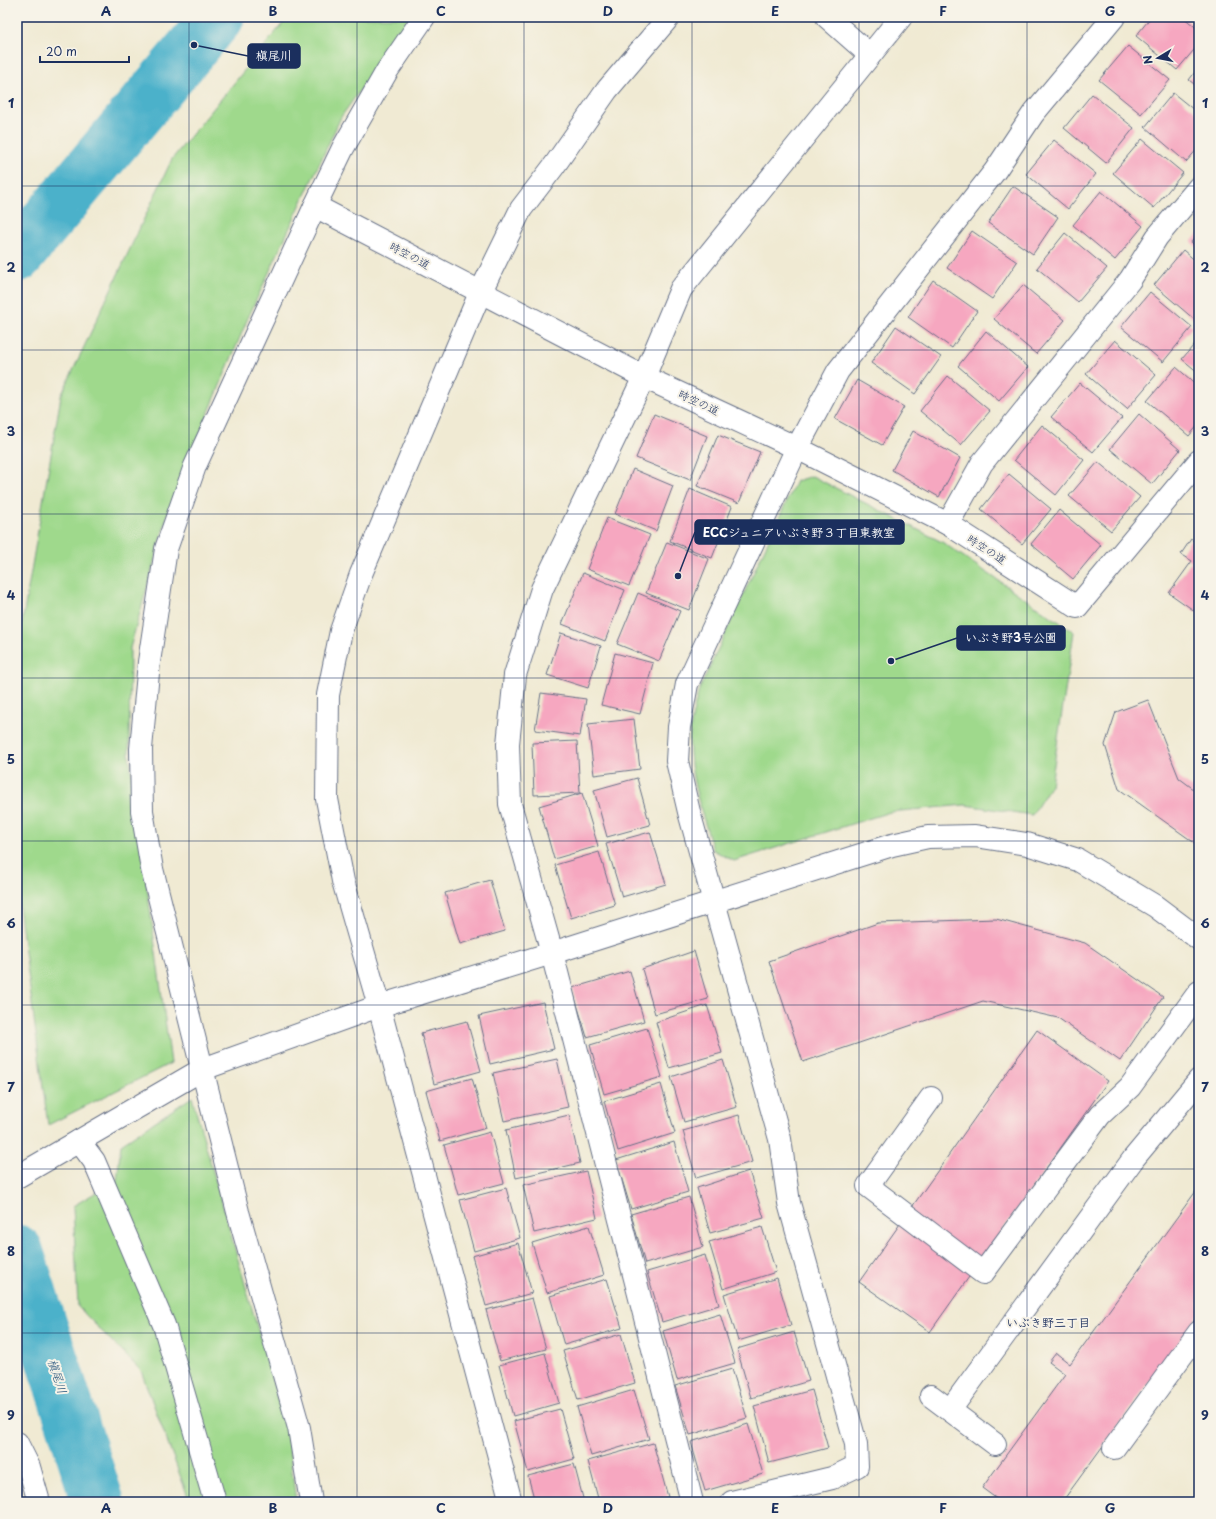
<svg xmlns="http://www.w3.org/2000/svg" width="1216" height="1519" viewBox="0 0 1216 1519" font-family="'Playpen Sans','Klee One',sans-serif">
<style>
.green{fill:#9fd98c;stroke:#5d8475}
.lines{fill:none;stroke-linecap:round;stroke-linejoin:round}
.river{stroke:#4bb1ca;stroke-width:53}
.building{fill:#f6a7c0}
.minor-casing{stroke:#667087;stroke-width:24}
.minor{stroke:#fff;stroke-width:22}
.grid{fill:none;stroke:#1b2f5e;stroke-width:1;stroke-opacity:0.55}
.labels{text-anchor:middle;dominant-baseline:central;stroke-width:4;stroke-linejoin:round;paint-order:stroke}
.street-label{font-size:11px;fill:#1b2f5e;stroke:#f7f3e8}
.neighbourhood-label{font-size:12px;font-weight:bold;fill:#1b2f5e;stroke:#f7f3e8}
.water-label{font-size:12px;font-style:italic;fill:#29567e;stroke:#f7f3e8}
.leader{fill:none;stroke:#1b2f5e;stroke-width:1.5}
.callout-dot{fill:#1b2f5e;stroke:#f7f3e8;stroke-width:1.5}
.callout{fill:#1b2f5e;stroke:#1b2f5e;stroke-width:1.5}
.callout-label{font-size:12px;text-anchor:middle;font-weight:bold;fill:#fff}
.neatline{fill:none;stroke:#1b2f5e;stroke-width:1.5}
.grid-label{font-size:13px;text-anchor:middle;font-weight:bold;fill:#1b2f5e}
</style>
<rect width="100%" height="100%" fill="#f7f3e8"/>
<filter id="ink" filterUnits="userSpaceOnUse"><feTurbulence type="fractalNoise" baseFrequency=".025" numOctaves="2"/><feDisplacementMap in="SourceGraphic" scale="8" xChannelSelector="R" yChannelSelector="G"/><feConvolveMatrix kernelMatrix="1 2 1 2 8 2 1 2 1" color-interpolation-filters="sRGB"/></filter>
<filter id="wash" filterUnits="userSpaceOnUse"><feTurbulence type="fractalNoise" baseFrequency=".012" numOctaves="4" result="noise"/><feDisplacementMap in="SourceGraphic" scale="16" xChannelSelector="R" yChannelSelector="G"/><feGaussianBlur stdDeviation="0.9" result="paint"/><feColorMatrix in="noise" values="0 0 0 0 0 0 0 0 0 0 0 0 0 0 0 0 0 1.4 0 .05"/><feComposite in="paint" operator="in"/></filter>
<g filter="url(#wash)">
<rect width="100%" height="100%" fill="#f0ead3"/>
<g class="green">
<path d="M 288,17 L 412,17 L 341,117 L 248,318 L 170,506 L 130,648 L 129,755 L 171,1063 L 48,1125 L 17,891 L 17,653 L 61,396 L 172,159 Z"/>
<path d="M 812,476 L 942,542 L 1074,632 L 1051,785 L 1032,815 L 965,805 L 890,812 L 734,861 L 713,850 C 704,819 692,786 690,754 C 688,732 693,711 699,690 L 796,481 Z"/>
<path d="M 192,1097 L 287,1432 L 296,1502 L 190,1502 L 141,1371 L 78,1307 L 73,1206 L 117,1180 L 121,1144 Z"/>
</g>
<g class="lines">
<g class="river">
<path d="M 17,256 L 218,17"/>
<path d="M 17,1251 L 98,1502"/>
</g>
</g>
<g id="blocks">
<g class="building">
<path d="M 1151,17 L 1183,17 L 1199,30 L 1199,44 L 1177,70 L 1136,36 Z"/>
<path d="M 1128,46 L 1170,80 L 1141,114 L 1099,80 Z"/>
<path d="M 1199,67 L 1199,88 L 1189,80 Z"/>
<path d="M 1173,93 L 1199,114 L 1199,147 L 1186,162 L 1145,127 Z"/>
<path d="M 1092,94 L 1134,128 L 1106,163 L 1064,128 Z"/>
<path d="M 1142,139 L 1183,173 L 1154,208 L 1113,173 Z"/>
<path d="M 1054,140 L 1096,174 L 1068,209 L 1026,174 Z"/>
<path d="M 1013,186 L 1058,217 L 1033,254 L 988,223 Z"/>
<path d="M 1101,191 L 1143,226 L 1115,260 L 1073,225 Z"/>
<path d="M 972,231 L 1017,262 L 992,299 L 947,268 Z"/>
<path d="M 1065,233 L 1107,268 L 1078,302 L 1037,268 Z"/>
<path d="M 1199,233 L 1199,249 L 1191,242 Z"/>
<path d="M 1183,250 L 1199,264 L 1199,316 L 1195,320 L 1154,285 Z"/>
<path d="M 933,280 L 977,311 L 952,348 L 908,317 Z"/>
<path d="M 1023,285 L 1065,320 L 1036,354 L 994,319 Z"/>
<path d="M 1150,292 L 1192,327 L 1163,362 L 1121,327 Z"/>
<path d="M 896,326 L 941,357 L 915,394 L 871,363 Z"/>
<path d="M 986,331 L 1028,367 L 999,401 L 958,366 Z"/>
<path d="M 1199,339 L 1199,373 L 1182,359 Z"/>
<path d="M 1115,340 L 1156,375 L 1127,409 L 1086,374 Z"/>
<path d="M 1176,367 L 1199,387 L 1199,424 L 1189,436 L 1147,401 Z"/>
<path d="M 948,376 L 990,411 L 961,445 L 920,411 Z"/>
<path d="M 857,380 L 904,407 L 882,445 L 835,419 Z"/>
<path d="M 1080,383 L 1122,418 L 1093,452 L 1051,417 Z"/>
<path d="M 654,414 L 707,436 L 690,480 L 636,458 Z"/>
<path d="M 1139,414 L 1180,450 L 1152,484 L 1110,449 Z"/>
<path d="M 1042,425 L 1084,460 L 1056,495 L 1014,460 Z"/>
<path d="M 913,431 L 960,458 L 939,497 L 892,470 Z"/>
<path d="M 718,435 L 760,452 L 739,503 L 697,486 Z"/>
<path d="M 1098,462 L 1140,497 L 1111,531 L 1069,496 Z"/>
<path d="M 633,469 L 673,486 L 656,531 L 615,514 Z"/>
<path d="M 1009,474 L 1051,509 L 1022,544 L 981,509 Z"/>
<path d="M 690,489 L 732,507 L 712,558 L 670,541 Z"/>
<path d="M 1059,510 L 1101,545 L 1073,579 L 1031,544 Z"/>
<path d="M 607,518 L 650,535 L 629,586 L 587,569 Z"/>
<path d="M 1191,539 L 1199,545 L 1199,614 L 1169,593 L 1192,561 L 1181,554 Z"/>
<path d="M 667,542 L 709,559 L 689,610 L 646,593 Z"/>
<path d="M 583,573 L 625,590 L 605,641 L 562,624 Z"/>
<path d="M 638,593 L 680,611 L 659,661 L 617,644 Z"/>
<path d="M 561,633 L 601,646 L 588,688 L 547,675 Z"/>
<path d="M 615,653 L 653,663 L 640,714 L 601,705 Z"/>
<path d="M 541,693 L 586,699 L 580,736 L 535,730 Z"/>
<path d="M 1148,700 L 1179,778 L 1199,793 L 1199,846 L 1119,789 L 1105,745 L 1116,712 Z"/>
<path d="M 634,719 L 640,769 L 594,775 L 588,724 Z"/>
<path d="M 577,741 L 580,793 L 534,795 L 532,743 Z"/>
<path d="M 637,778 L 650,825 L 607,837 L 594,790 Z"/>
<path d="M 582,793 L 598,846 L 554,859 L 539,806 Z"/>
<path d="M 650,832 L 666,884 L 622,897 L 606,844 Z"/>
<path d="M 599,852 L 615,905 L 571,918 L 555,865 Z"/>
<path d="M 490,880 L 505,931 L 460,944 L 445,893 Z"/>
<path d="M 996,919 L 1085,943 L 1163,997 L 1120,1061 L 1058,1018 L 983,1001 L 803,1062 L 769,961 L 878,923 Z"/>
<path d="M 694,951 L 708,999 L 655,1014 L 642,969 Z"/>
<path d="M 630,971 L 644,1021 L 587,1037 L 572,988 Z"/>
<path d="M 543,1002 L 554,1049 L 490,1064 L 479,1016 Z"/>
<path d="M 707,1005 L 722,1053 L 669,1068 L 656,1022 Z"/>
<path d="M 467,1021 L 481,1071 L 434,1084 L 421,1033 Z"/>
<path d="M 647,1028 L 662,1077 L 604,1094 L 590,1045 Z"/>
<path d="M 1037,1030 L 1108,1081 L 930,1332 L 859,1282 Z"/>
<path d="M 557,1059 L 568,1107 L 504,1121 L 493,1073 Z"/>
<path d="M 723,1060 L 737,1107 L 684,1122 L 671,1077 Z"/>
<path d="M 472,1078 L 486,1128 L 440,1141 L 426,1091 Z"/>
<path d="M 661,1084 L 675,1133 L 618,1151 L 604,1101 Z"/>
<path d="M 569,1115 L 580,1163 L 516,1178 L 506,1130 Z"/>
<path d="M 739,1115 L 752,1162 L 696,1178 L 683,1131 Z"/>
<path d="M 490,1132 L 504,1183 L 458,1195 L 444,1145 Z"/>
<path d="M 674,1142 L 688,1192 L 631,1209 L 616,1160 Z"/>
<path d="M 586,1171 L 597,1218 L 534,1233 L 523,1185 Z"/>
<path d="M 749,1171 L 764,1218 L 710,1233 L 697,1188 Z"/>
<path d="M 1199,1187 L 1199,1314 L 1062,1502 L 1001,1502 L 982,1488 L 1065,1374 L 1049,1362 L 1056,1353 L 1070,1364 Z"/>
<path d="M 506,1188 L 520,1238 L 474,1251 L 460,1200 Z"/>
<path d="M 689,1197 L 703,1247 L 645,1264 L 631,1214 Z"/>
<path d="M 589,1226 L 604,1275 L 547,1293 L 532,1243 Z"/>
<path d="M 762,1227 L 776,1272 L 723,1289 L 709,1242 Z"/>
<path d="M 518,1243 L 532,1293 L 486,1306 L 472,1256 Z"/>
<path d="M 705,1255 L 719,1305 L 662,1322 L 647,1272 Z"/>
<path d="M 777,1278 L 791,1325 L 738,1341 L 724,1294 Z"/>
<path d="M 607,1279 L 622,1328 L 564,1345 L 550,1296 Z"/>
<path d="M 532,1298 L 546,1349 L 500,1361 L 486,1310 Z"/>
<path d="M 720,1314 L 735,1363 L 677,1380 L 663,1331 Z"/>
<path d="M 794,1332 L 809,1381 L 751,1398 L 737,1349 Z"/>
<path d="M 621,1334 L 635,1383 L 578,1400 L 563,1351 Z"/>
<path d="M 545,1353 L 559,1403 L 513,1416 L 499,1365 Z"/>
<path d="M 732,1369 L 747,1418 L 690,1435 L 675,1386 Z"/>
<path d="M 634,1390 L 649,1439 L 591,1456 L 577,1407 Z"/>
<path d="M 812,1390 L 828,1448 L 769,1463 L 754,1406 Z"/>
<path d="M 560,1409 L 574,1459 L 528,1472 L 514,1421 Z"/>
<path d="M 748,1424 L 763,1474 L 705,1491 L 691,1442 Z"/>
<path d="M 653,1443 L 668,1497 L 649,1502 L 599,1502 L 588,1461 Z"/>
<path d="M 574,1464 L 584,1502 L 535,1502 L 528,1476 Z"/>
</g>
</g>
</g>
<g filter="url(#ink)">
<use href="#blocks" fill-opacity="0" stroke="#667087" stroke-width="1"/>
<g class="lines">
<defs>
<g id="minor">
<path d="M 827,17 L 870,55"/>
<path d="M 315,206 L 644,377 L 797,448 L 948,524 L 1077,607 L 1199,461"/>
<path d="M 948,524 L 982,463 L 1130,280 L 1157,237 L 1199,187"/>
<path d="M 931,1098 L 868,1186 L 983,1273 L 1100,1115 L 1130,1087 L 1199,992"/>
<path d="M 79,1141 L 94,1161 L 164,1325 L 215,1502"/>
<path d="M 17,1177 L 203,1069 L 379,1006 L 552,953 L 892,845 L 928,837 L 975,836 L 1027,844 L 1078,860 L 1155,906 L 1199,939"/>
<path d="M 931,1396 L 995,1444"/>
<path d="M 950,1410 L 1134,1158 L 1199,1080"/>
<path d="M 17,1443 L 29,1467 L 39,1502"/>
<path d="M 1114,1448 L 1199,1332"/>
<path d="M 311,1502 L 299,1428 L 238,1212 L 152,869 L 142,811 L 141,749 L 149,662 L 166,549 L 195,466 L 315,206 L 343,148 L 387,71 L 424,17"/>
<path d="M 511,1502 L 379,1006 L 343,881 L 327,799 L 328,695 L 341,631 L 361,574 L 480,293 L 521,209 L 554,166 L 607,90 L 669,17"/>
<path d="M 692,1502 L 552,953 L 510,804 L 508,744 L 515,675 L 542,589 L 644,377 L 681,289 L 901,17"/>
<path d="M 732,1502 L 832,1478 L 857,1466 L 856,1444 L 789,1203 L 780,1139 L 689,812 L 677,761 L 679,727 L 687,684 L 797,448 L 838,371 L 995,171 L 1033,114 L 1114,17"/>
</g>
</defs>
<use href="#minor" class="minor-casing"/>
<use href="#minor" class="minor"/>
</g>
</g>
<path class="grid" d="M 189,17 L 189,1502M 357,17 L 357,1502M 524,17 L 524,1502M 692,17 L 692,1502M 859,17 L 859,1502M 1027,17 L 1027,1502M 17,186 L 1199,186M 17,350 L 1199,350M 17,514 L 1199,514M 17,678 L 1199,678M 17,841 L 1199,841M 17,1005 L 1199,1005M 17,1169 L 1199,1169M 17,1333 L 1199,1333"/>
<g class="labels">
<g class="street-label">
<text transform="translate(410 255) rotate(28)">時空の道</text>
<text transform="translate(699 402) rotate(25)">時空の道</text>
<text transform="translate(987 549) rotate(33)">時空の道</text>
</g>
<g class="neighbourhood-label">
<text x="1048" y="1322">いぶき野三丁目</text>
</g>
<g class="water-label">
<text transform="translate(58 1376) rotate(72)">槇尾川</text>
</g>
</g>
<path class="leader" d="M194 45L248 56M678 576L695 532M891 661L957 638"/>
<g class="callout-dot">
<circle cx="194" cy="45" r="4"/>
<circle cx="678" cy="576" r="4"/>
<circle cx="891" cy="661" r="4"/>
</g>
<g class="callout">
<rect x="248" y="44" width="52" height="24" rx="4"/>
<rect x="695" y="520" width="209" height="24" rx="4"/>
<rect x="957" y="626" width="108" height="24" rx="4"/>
</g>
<g class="callout-label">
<text x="274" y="60">槇尾川</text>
<text x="799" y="537">ECCジュニアいぶき野３丁目東教室</text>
<text x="1011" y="642">いぶき野3号公園</text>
</g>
<rect width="1216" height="1519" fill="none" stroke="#f7f3e8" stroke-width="44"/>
<g transform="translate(1158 58) rotate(260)" stroke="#f7f3e8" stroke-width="3" paint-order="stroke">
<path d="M0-3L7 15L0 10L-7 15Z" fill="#1b2f5e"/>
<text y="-6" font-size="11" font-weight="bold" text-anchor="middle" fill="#1b2f5e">N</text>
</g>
<path d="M40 56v6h89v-6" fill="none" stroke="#1b2f5e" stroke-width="2"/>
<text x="46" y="56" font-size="12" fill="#1b2f5e" stroke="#f7f3e8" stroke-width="3" paint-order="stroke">20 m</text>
<rect x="22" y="22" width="1172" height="1475" class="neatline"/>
<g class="grid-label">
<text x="106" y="16">A</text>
<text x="273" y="16">B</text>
<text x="441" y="16">C</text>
<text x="608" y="16">D</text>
<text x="775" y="16">E</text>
<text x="943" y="16">F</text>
<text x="1110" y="16">G</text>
<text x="11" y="108">1</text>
<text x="1205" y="108">1</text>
<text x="11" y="272">2</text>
<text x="1205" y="272">2</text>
<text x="11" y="436">3</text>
<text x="1205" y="436">3</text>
<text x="11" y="600">4</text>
<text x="1205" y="600">4</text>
<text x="11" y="764">5</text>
<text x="1205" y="764">5</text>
<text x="11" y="928">6</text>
<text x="1205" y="928">6</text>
<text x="11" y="1092">7</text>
<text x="1205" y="1092">7</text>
<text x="11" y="1256">8</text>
<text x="1205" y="1256">8</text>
<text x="11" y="1420">9</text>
<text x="1205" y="1420">9</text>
<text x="106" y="1513">A</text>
<text x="273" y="1513">B</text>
<text x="441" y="1513">C</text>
<text x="608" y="1513">D</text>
<text x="775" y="1513">E</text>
<text x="943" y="1513">F</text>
<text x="1110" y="1513">G</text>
</g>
</svg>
